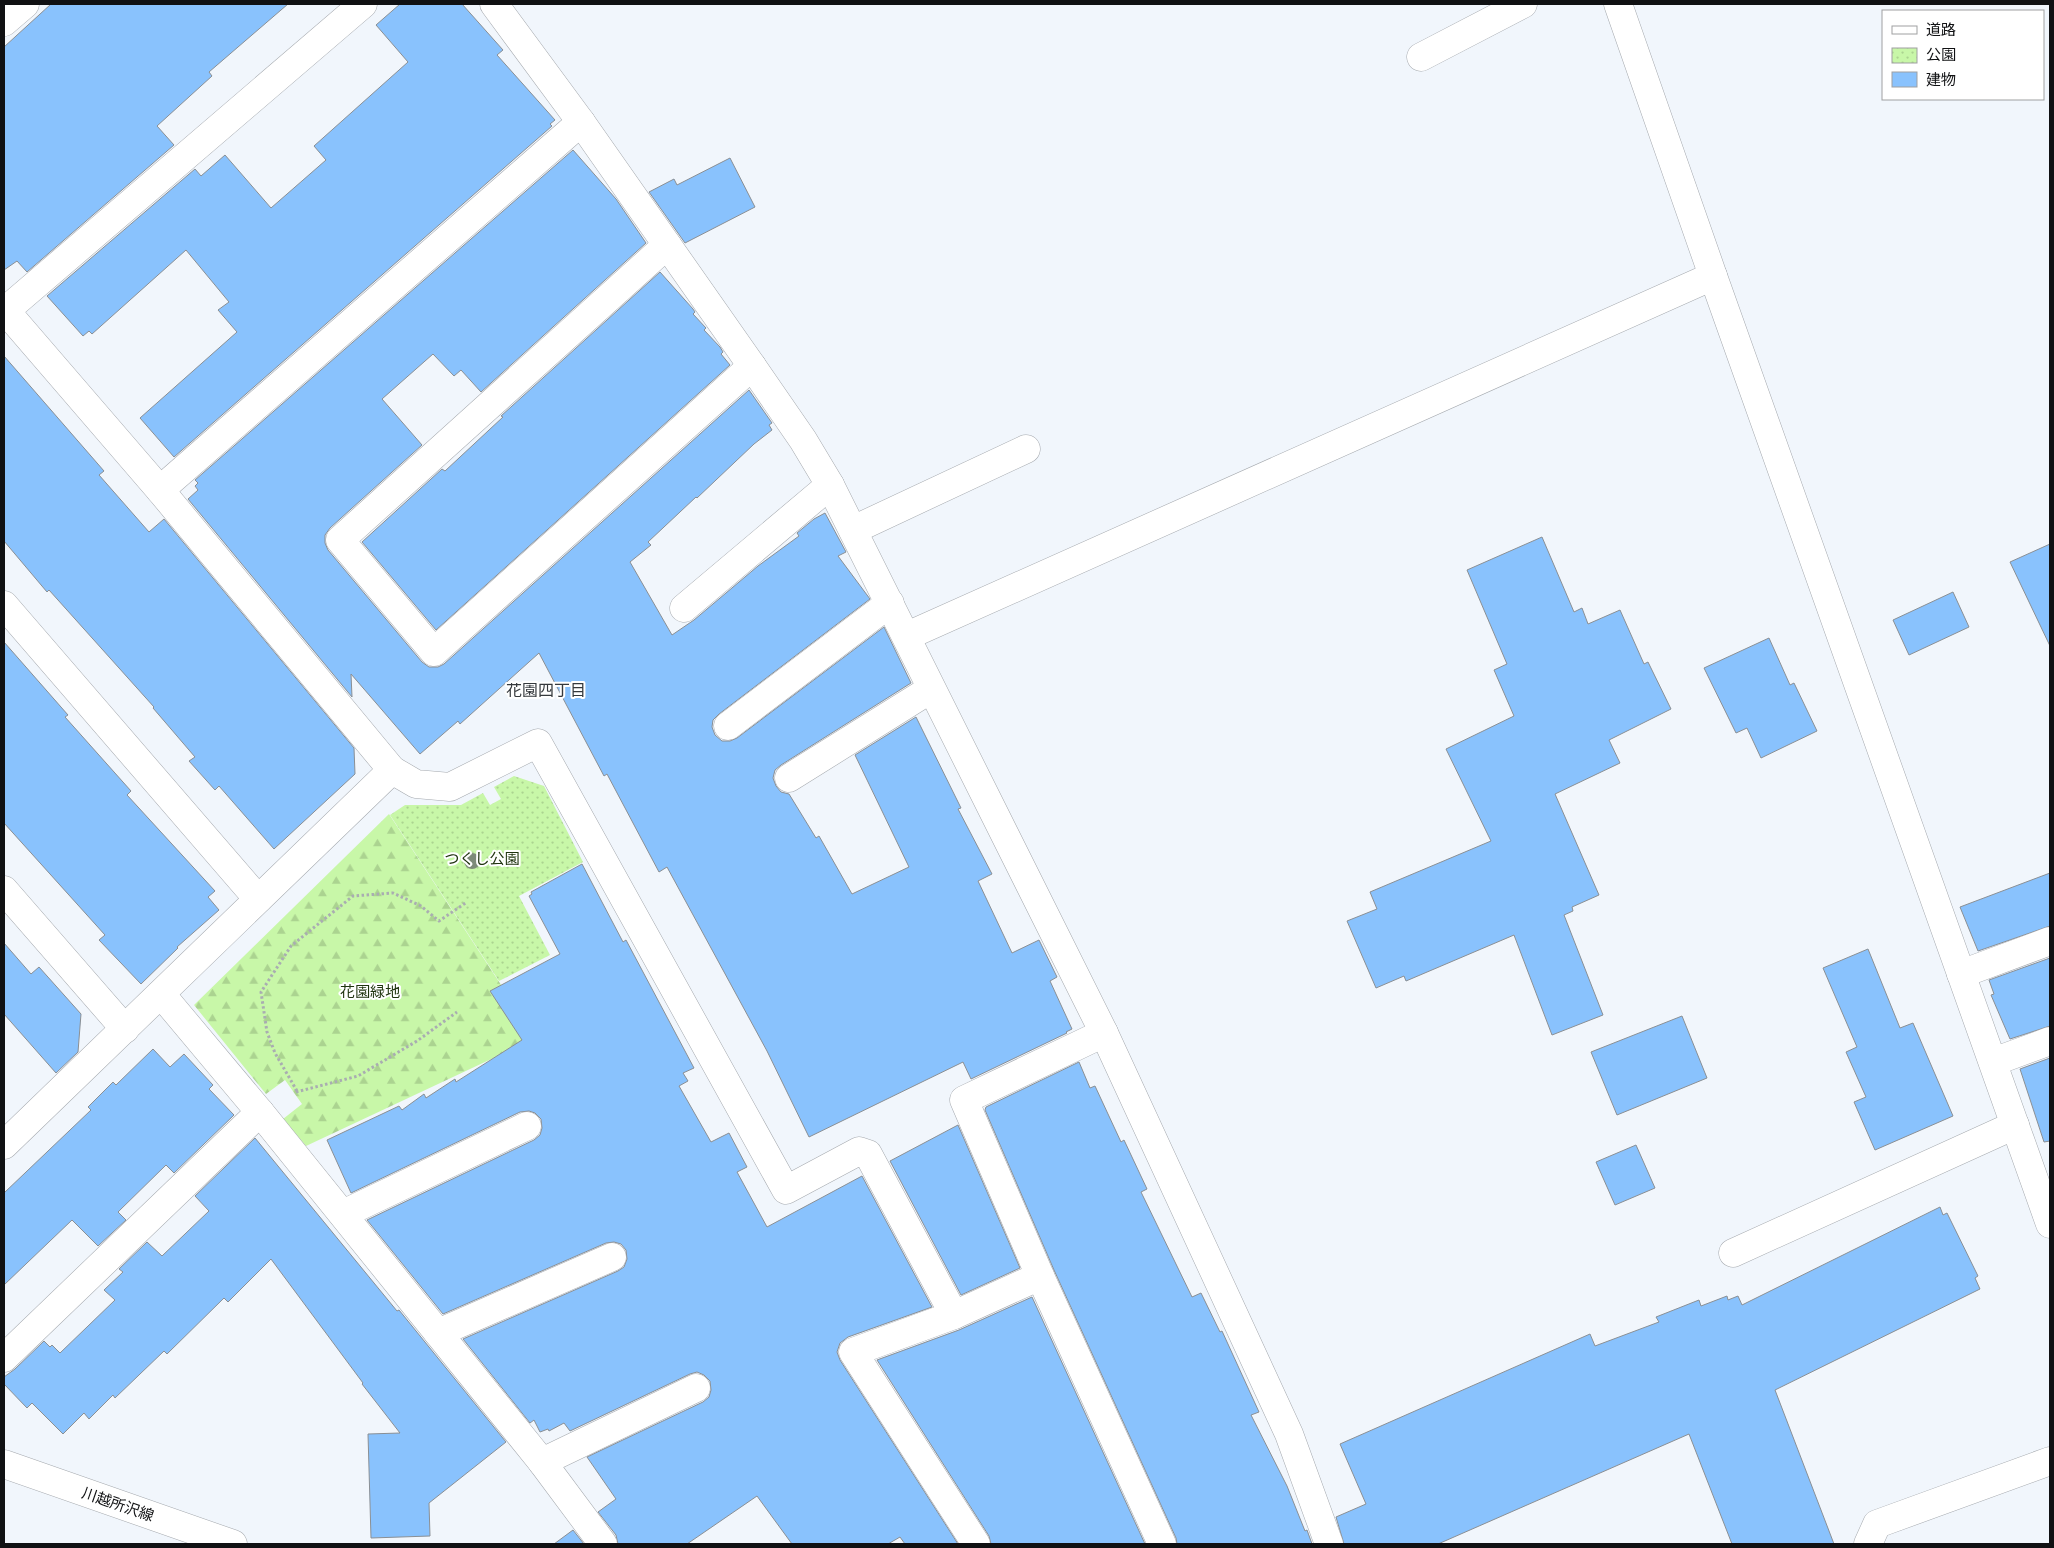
<svg xmlns="http://www.w3.org/2000/svg" width="2054" height="1548" viewBox="0 0 2054 1548" font-family="Arial,'Noto Sans JP',sans-serif">
<style>
.forest{fill:url(#forest-firs)}
.park{fill:url(#park-dots)}
.building{fill:#89c2fd;stroke:#8a8f94}
.lines{fill:none;stroke-linecap:round;stroke-linejoin:round}
.minor-casing{stroke:#a5a9ae;stroke-width:29}
.major-casing{stroke:#a5a9ae;stroke-width:29}
.path{stroke:#a9adb1;stroke-width:3;stroke-dasharray:2.5 2.5;stroke-linecap:butt}
.minor{stroke:#fff;stroke-width:28}
.major{stroke:#fff;stroke-width:28}
.tree{fill:#7e8b7a}
.labels{text-anchor:middle;dominant-baseline:central;stroke-width:4;stroke-linejoin:round;paint-order:stroke}
.park-label{font-size:15px;fill:#203410;stroke:#fff}
.street-label{font-size:15px;fill:#101113;stroke:#fff}
.neighbourhood-label{font-size:16px;fill:#35393d;stroke:#fff}
</style>
<defs>
<pattern id="forest-firs" width="22" height="20" patternUnits="userSpaceOnUse" patternTransform="scale(1.25)"><rect width="22" height="20" fill="#c8f7a8"/><path d="M5 1l3.5 6h-7zM16 11l3.5 6h-7z" fill="#abd390"/></pattern>
<pattern id="park-dots" width="8" height="8" patternUnits="userSpaceOnUse" patternTransform="scale(1.25)"><rect width="8" height="8" fill="#c8f7a8"/><path d="M2 2h.1M6 6h.1" fill="none" stroke="#abd390" stroke-width="1.8" stroke-linecap="round"/></pattern>
</defs>
<rect width="100%" height="100%" fill="#f1f6fc"/>
<path class="forest" d="M 389,814 L 536,1038 L 306,1146 L 283,1119 L 302,1104 L 285,1080 L 266,1094 L 194,1005 Z"/>
<path class="park" d="M 514,776 L 544,786 L 583,862 L 519,896 L 550,955 L 499,981 L 390,815 L 405,805 L 461,805 L 483,793 L 490,805 L 501,799 L 494,787 Z"/>
<g class="building">
<path d="M 51,4 L 288,4 L 209,72 L 212,76 L 157,126 L 174,145 L 27,272 L 17,261 L 4,270 L 4,47 Z"/>
<path d="M 400,4 L 462,4 L 503,50 L 497,55 L 555,120 L 550,124 L 552,126 L 174,457 L 140,418 L 237,332 L 218,310 L 229,302 L 186,250 L 92,334 L 89,331 L 83,336 L 47,296 L 195,169 L 201,176 L 225,155 L 271,208 L 326,160 L 314,146 L 408,62 L 376,25 Z"/>
<path d="M 573,150 L 616,199 L 646,243 L 481,392 L 461,370 L 454,376 L 433,354 L 382,399 L 422,445 L 330,528 L 325,535 L 325,543 L 328,550 L 422,662 L 429,667 L 438,667 L 444,664 L 749,390 L 772,423 L 769,425 L 772,430 L 754,444 L 697,498 L 696,497 L 648,542 L 651,545 L 630,562 L 672,635 L 694,620 L 758,566 L 799,536 L 797,533 L 814,519 L 825,513 L 846,552 L 838,556 L 870,599 L 719,714 L 713,720 L 712,727 L 715,735 L 722,741 L 730,741 L 737,738 L 884,627 L 911,683 L 781,765 L 775,770 L 773,778 L 776,786 L 781,792 L 789,794 L 816,838 L 819,836 L 852,894 L 909,867 L 855,755 L 916,717 L 961,808 L 958,809 L 992,874 L 978,881 L 1012,953 L 1039,940 L 1057,977 L 1050,981 L 1072,1029 L 1066,1032 L 1067,1033 L 971,1079 L 963,1062 L 809,1137 L 767,1051 L 667,867 L 659,872 L 607,774 L 604,776 L 539,653 L 460,724 L 458,721 L 420,754 L 351,674 L 352,697 L 188,499 L 198,490 L 195,486 L 198,483 L 195,480 Z"/>
<path d="M 730,158 L 755,207 L 685,243 L 649,192 L 674,179 L 677,185 Z"/>
<path d="M 660,272 L 693,309 L 695,312 L 693,314 L 706,328 L 704,330 L 720,347 L 723,352 L 721,354 L 730,365 L 436,630 L 362,542 L 442,469 L 445,471 L 503,417 L 501,416 Z"/>
<path d="M 4,356 L 104,471 L 99,475 L 149,532 L 164,519 L 354,748 L 355,774 L 274,849 L 219,786 L 215,790 L 189,761 L 195,757 L 153,708 L 154,707 L 49,590 L 47,592 L 4,541 Z"/>
<path d="M 1542,537 L 1574,612 L 1582,608 L 1588,624 L 1620,610 L 1644,664 L 1648,662 L 1671,709 L 1609,740 L 1620,763 L 1555,794 L 1599,895 L 1572,907 L 1573,911 L 1564,915 L 1603,1015 L 1552,1035 L 1514,935 L 1406,981 L 1404,976 L 1376,988 L 1347,921 L 1377,909 L 1370,892 L 1491,841 L 1446,749 L 1514,716 L 1494,670 L 1507,664 L 1467,570 Z"/>
<path d="M 2050,544 L 2050,646 L 2010,562 Z"/>
<path d="M 1953,592 L 1969,627 L 1909,655 L 1893,620 Z"/>
<path d="M 1769,638 L 1790,685 L 1794,683 L 1817,731 L 1761,758 L 1747,728 L 1736,733 L 1704,668 Z"/>
<path d="M 4,642 L 68,715 L 65,717 L 131,791 L 127,795 L 215,891 L 208,897 L 219,910 L 177,947 L 178,948 L 141,984 L 99,940 L 105,935 L 4,823 Z"/>
<path d="M 582,864 L 623,942 L 626,940 L 694,1068 L 683,1073 L 688,1081 L 679,1086 L 711,1142 L 729,1133 L 747,1167 L 737,1172 L 767,1227 L 862,1176 L 932,1307 L 848,1337 L 840,1343 L 837,1352 L 840,1360 L 958,1544 L 905,1544 L 900,1537 L 888,1544 L 792,1544 L 757,1496 L 687,1544 L 618,1544 L 616,1535 L 598,1512 L 616,1499 L 587,1457 L 703,1402 L 709,1397 L 711,1390 L 710,1381 L 704,1375 L 697,1372 L 690,1374 L 570,1431 L 564,1423 L 549,1431 L 548,1429 L 540,1432 L 534,1420 L 530,1423 L 463,1339 L 618,1271 L 624,1267 L 627,1259 L 626,1250 L 621,1244 L 614,1242 L 606,1243 L 443,1314 L 367,1220 L 534,1140 L 540,1135 L 542,1128 L 541,1119 L 535,1113 L 529,1111 L 520,1112 L 351,1193 L 327,1140 L 399,1106 L 402,1110 L 424,1094 L 426,1098 L 455,1079 L 456,1082 L 522,1040 L 490,991 L 560,954 L 529,896 L 532,894 L 531,892 Z"/>
<path d="M 2050,873 L 2050,926 L 1978,951 L 1960,907 Z"/>
<path d="M 4,943 L 31,974 L 39,967 L 81,1014 L 78,1052 L 56,1073 L 4,1014 Z"/>
<path d="M 1868,949 L 1900,1028 L 1913,1023 L 1953,1116 L 1875,1150 L 1854,1102 L 1866,1097 L 1846,1052 L 1857,1047 L 1823,968 Z"/>
<path d="M 2050,958 L 2050,1026 L 2010,1039 L 1991,995 L 1994,994 L 1989,980 Z"/>
<path d="M 1682,1016 L 1707,1078 L 1617,1115 L 1591,1052 Z"/>
<path d="M 153,1049 L 170,1067 L 184,1054 L 213,1085 L 209,1089 L 234,1115 L 174,1173 L 166,1165 L 118,1212 L 126,1220 L 98,1246 L 72,1220 L 4,1285 L 4,1193 L 91,1110 L 88,1107 L 113,1082 L 116,1085 Z"/>
<path d="M 2050,1058 L 2050,1141 L 2044,1142 L 2020,1069 Z"/>
<path d="M 1079,1062 L 1090,1088 L 1095,1086 L 1121,1142 L 1124,1140 L 1147,1189 L 1141,1192 L 1192,1297 L 1201,1293 L 1220,1332 L 1222,1331 L 1259,1412 L 1251,1415 L 1287,1486 L 1305,1531 L 1307,1530 L 1312,1544 L 1177,1544 L 1176,1538 L 1054,1270 L 985,1110 L 986,1107 Z"/>
<path d="M 958,1125 L 1020,1268 L 961,1295 L 890,1161 Z"/>
<path d="M 255,1138 L 397,1311 L 399,1310 L 506,1442 L 429,1503 L 430,1536 L 371,1538 L 368,1434 L 400,1433 L 362,1384 L 363,1383 L 271,1259 L 228,1302 L 224,1298 L 167,1354 L 164,1351 L 115,1398 L 113,1395 L 89,1419 L 84,1413 L 63,1434 L 32,1403 L 27,1408 L 4,1384 L 4,1377 L 15,1369 L 44,1341 L 50,1347 L 52,1345 L 60,1353 L 115,1300 L 104,1290 L 123,1272 L 119,1269 L 147,1242 L 162,1256 L 209,1211 L 195,1196 Z"/>
<path d="M 1636,1145 L 1655,1188 L 1615,1205 L 1596,1162 Z"/>
<path d="M 1940,1207 L 1943,1215 L 1947,1213 L 1978,1276 L 1975,1278 L 1980,1289 L 1775,1390 L 1834,1544 L 1732,1544 L 1689,1434 L 1438,1544 L 1344,1544 L 1336,1517 L 1366,1504 L 1340,1444 L 1590,1334 L 1595,1346 L 1659,1322 L 1656,1317 L 1699,1300 L 1701,1306 L 1727,1296 L 1728,1300 L 1738,1296 L 1742,1305 Z"/>
<path d="M 1032,1297 L 1145,1544 L 991,1544 L 989,1536 L 877,1360 L 959,1330 Z"/>
<path d="M 573,1530 L 584,1544 L 554,1544 Z"/>
</g>
<g class="lines">
<defs>
<g id="minor">
<path d="M 494,4 L 581,122 L 752,366 L 803,440 L 830,485 L 1104,1033 L 1289,1434 L 1329,1544"/>
<path d="M 1618,4 L 1713,276 L 2050,1224"/>
<path d="M 4,22 L 25,4"/>
<path d="M 1421,57 L 1523,4"/>
<path d="M 667,245 L 340,540 L 434,652 L 752,366"/>
<path d="M 4,309 L 160,490 L 392,770 L 4,1145"/>
<path d="M 5,311 L 363,4"/>
<path d="M 160,490 L 581,122"/>
<path d="M 853,530 L 1026,449"/>
<path d="M 4,605 L 258,899"/>
<path d="M 684,608 L 830,485"/>
<path d="M 907,636 L 1713,276"/>
<path d="M 728,726 L 890,603"/>
<path d="M 392,770 L 416,784 L 450,787 L 538,743 L 786,1190 L 859,1151 L 868,1154 L 954,1315"/>
<path d="M 789,778 L 931,689"/>
<path d="M 4,890 L 125,1029"/>
<path d="M 1961,974 L 2050,941"/>
<path d="M 161,994 L 264,1117 L 542,1462 L 603,1544"/>
<path d="M 1104,1033 L 964,1100 L 1040,1276 L 1162,1544"/>
<path d="M 1993,1062 L 2050,1041"/>
<path d="M 343,1214 L 527,1126"/>
<path d="M 1733,1253 L 2015,1125"/>
<path d="M 438,1333 L 612,1257"/>
<path d="M 4,1358 L 260,1112"/>
<path d="M 542,1462 L 696,1388"/>
<path d="M 976,1544 L 853,1352 L 954,1315 L 1040,1276"/>
<path d="M 1868,1544 L 1877,1524 L 2050,1461"/>
</g>
<path id="major" d="M 4,1464 L 233,1544"/>
</defs>
<use href="#minor" class="minor-casing"/>
<use href="#major" class="major-casing"/>
<g class="path">
<path d="M 297,1091 L 275,1053 L 267,1032 L 261,992 L 291,946 L 353,896 L 393,893 L 421,906 L 439,921 L 467,902"/>
<path d="M 296,1092 L 358,1076 L 417,1041 L 457,1012"/>
</g>
<use href="#minor" class="minor"/>
<use href="#major" class="major"/>
</g>
<circle class="tree" cx="472" cy="861" r="8"/>
<g class="labels">
<g class="park-label">
<text x="482" y="858">つくし公園</text>
<text x="370" y="991">花園緑地</text>
</g>
<g class="street-label">
<text transform="translate(118 1504) rotate(19)">川越所沢線</text>
</g>
<g class="neighbourhood-label">
<text x="546" y="690">花園四丁目</text>
</g>
</g>
<rect width="2054" height="1548" fill="none" stroke="#101113" stroke-width="10"/>
<rect x="1882" y="10" width="162" height="90" fill="#ffffff" stroke="#9fa0a1"/>
<rect x="1892" y="26" width="25" height="8" fill="#ffffff" stroke="#9fa0a1"/>
<text x="1926" y="35" font-size="15" fill="#101113">道路</text>
<rect x="1892" y="48" width="25" height="15" fill="url(#park-dots)" stroke="#9fa0a1"/>
<text x="1926" y="60" font-size="15" fill="#101113">公園</text>
<rect x="1892" y="72" width="25" height="15" fill="#89c2fd" stroke="#9fa0a1"/>
<text x="1926" y="85" font-size="15" fill="#101113">建物</text>
</svg>
